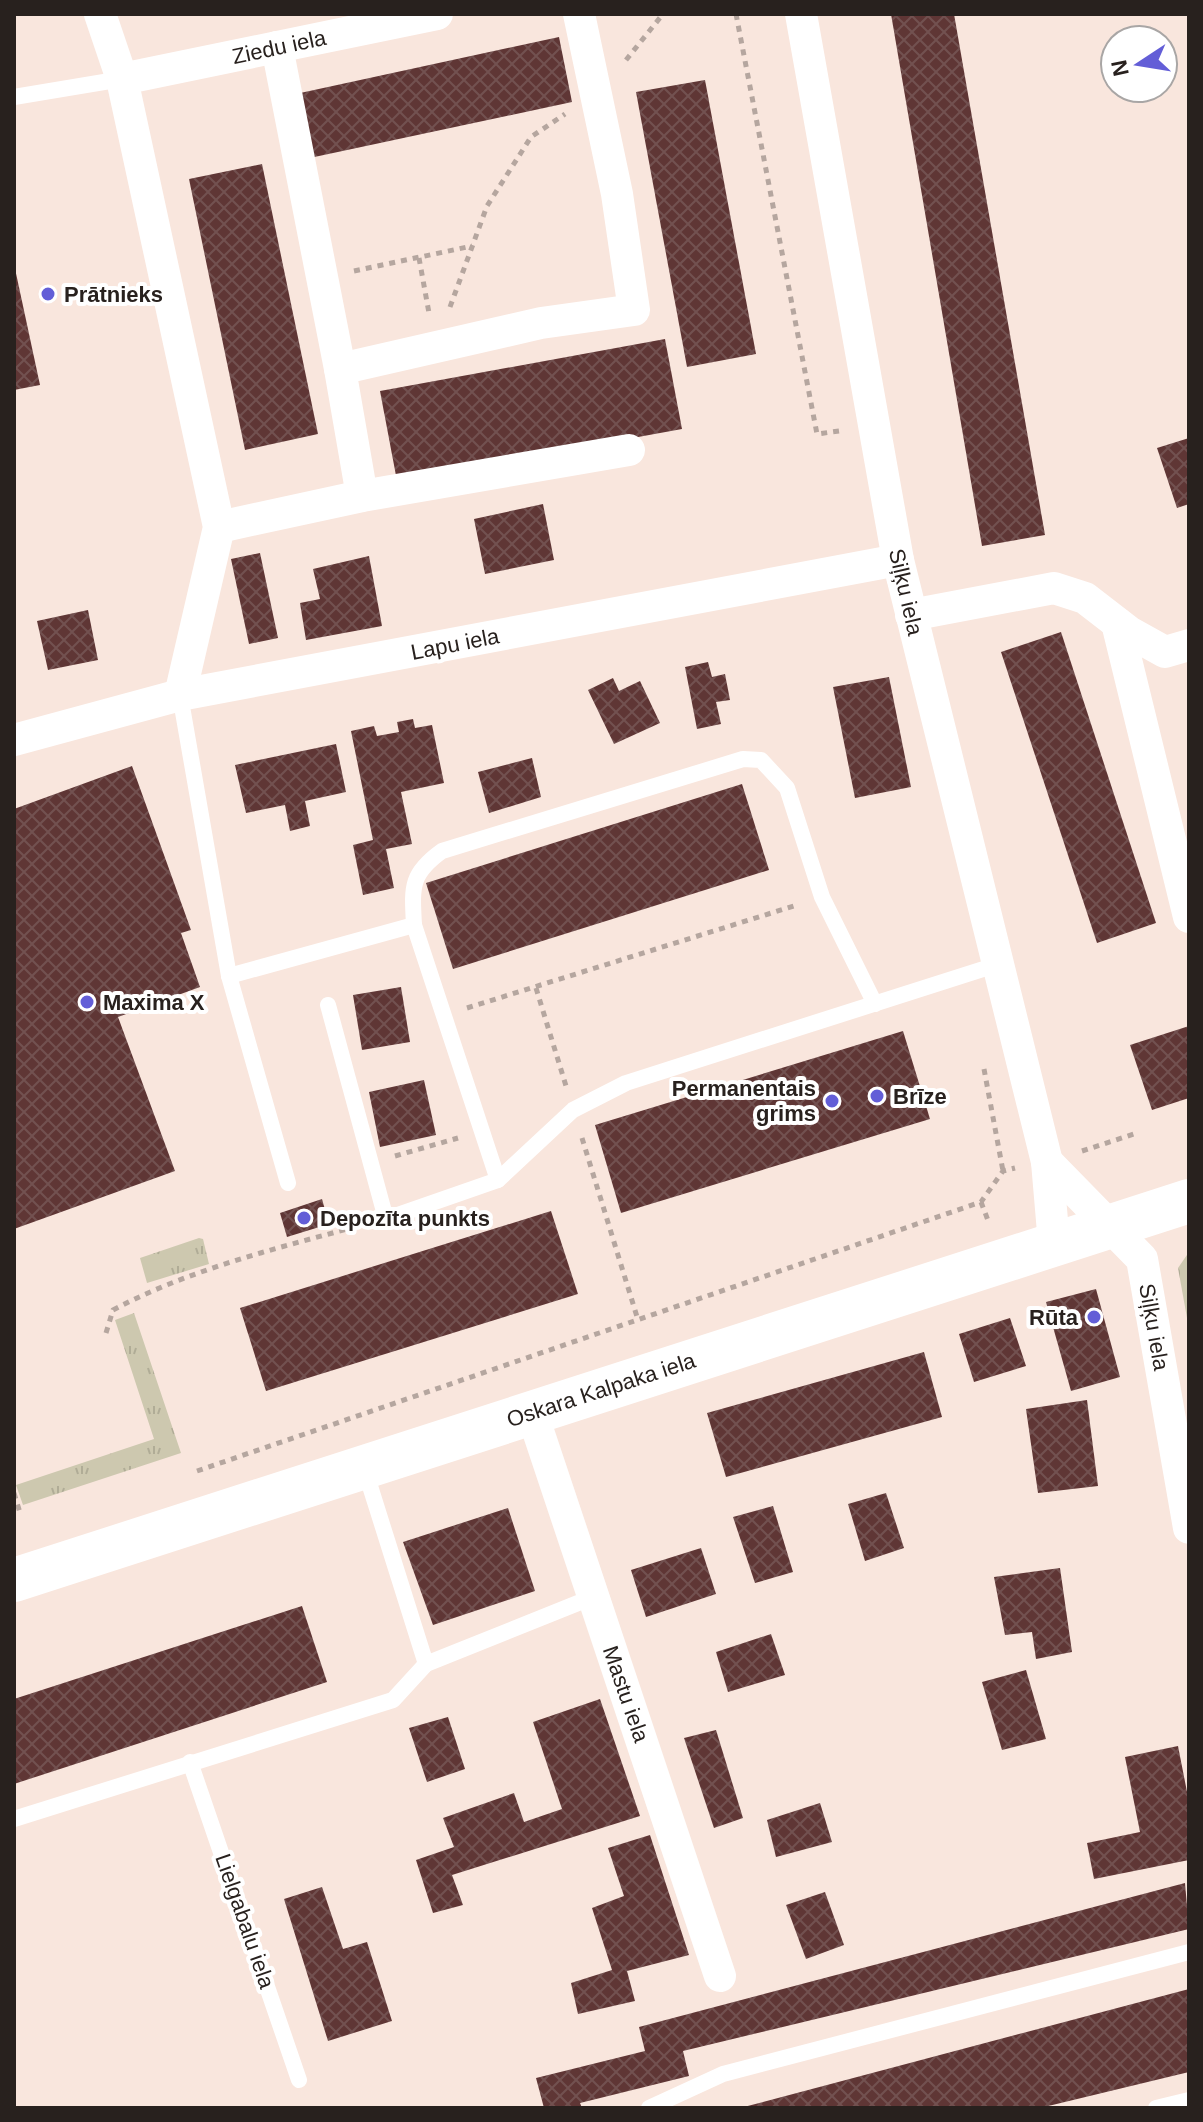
<svg xmlns="http://www.w3.org/2000/svg" width="1203" height="2122" viewBox="0 0 1203 2122" font-family="Arial,sans-serif">
<style>
.grass{fill:url(#grass-tufts)}
.cemetery{fill:url(#cemetery-stones)}
.building{fill:url(#building-cross-hatch)}
.lines{fill:none;stroke-linecap:round;stroke-linejoin:round}
.path{stroke:#b5a69f;stroke-width:5;stroke-dasharray:6 6;stroke-linecap:butt}
.service{stroke:#fff;stroke-width:16}
.minor{stroke:#fff;stroke-width:32}
.secondary{stroke:#fff;stroke-width:44}
.poi-dot{fill:#635ed7;stroke:#fff;stroke-width:3}
.labels{text-anchor:middle;dominant-baseline:central;stroke-width:8;stroke-linejoin:round;paint-order:stroke}
.street-label{font-size:22px;fill:#28211e;stroke:#fff}
.poi-label{font-size:22px;font-weight:bold;fill:#28211e;stroke:#fff;text-anchor:start}
</style>
<defs>
<pattern id="grass-tufts" width="24" height="20" patternUnits="userSpaceOnUse" patternTransform="scale(2)"><rect width="24" height="20" fill="#cdc8af"/><path d="M3 7l-1-3M5 7V3M7 7l1-3M15 17l-1-3M17 17v-4M19 17l1-3" fill="none" stroke="#b0ac96"/></pattern>
<pattern id="cemetery-stones" width="16" height="16" patternUnits="userSpaceOnUse" patternTransform="scale(2)"><rect width="16" height="16" fill="#cdc8af"/><path d="M2 7V4a2 2 0 0 1 4 0v3zM10 15v-3a2 2 0 0 1 4 0v3z" fill="#b0ac96"/></pattern>
<pattern id="building-cross-hatch" width="8" height="8" patternUnits="userSpaceOnUse" patternTransform="scale(2)"><rect width="8" height="8" fill="#5f3635"/><path d="M0 0l8 8M0 8l8-8" fill="none" stroke="#725150"/></pattern>
</defs>
<rect width="100%" height="100%" fill="#f9e6dd"/>
<g class="grass">
<path d="M 199,1238 L 203,1239 L 209,1264 L 147,1283 L 140,1258 Z"/>
<path d="M 134,1313 L 181,1453 L 23,1505 L 16,1485 L 154,1439 L 115,1320 Z"/>
</g>
<path class="cemetery" d="M 1189,1252 L 1189,1329 L 1178,1268 Z"/>
<g class="building">
<path d="M 891,14 L 954,14 L 1045,535 L 982,546 Z"/>
<path d="M 559,37 L 572,102 L 305,159 L 291,95 Z"/>
<path d="M 705,80 L 756,354 L 687,367 L 636,92 Z"/>
<path d="M 262,164 L 318,434 L 245,450 L 189,179 Z"/>
<path d="M 14,264 L 40,385 L 14,390 Z"/>
<path d="M 665,339 L 682,429 L 397,481 L 380,391 Z"/>
<path d="M 1189,438 L 1189,504 L 1177,508 L 1157,448 Z"/>
<path d="M 543,504 L 554,560 L 485,574 L 474,519 Z"/>
<path d="M 260,553 L 278,638 L 249,644 L 231,559 Z"/>
<path d="M 369,556 L 382,626 L 306,640 L 300,603 L 320,599 L 313,569 Z"/>
<path d="M 88,610 L 98,660 L 48,670 L 37,621 Z"/>
<path d="M 1061,632 L 1156,923 L 1097,943 L 1001,652 Z"/>
<path d="M 708,662 L 712,677 L 725,674 L 730,700 L 716,702 L 721,724 L 697,729 L 685,667 Z"/>
<path d="M 889,677 L 911,787 L 855,798 L 833,687 Z"/>
<path d="M 613,678 L 619,691 L 640,681 L 660,723 L 614,744 L 588,690 Z"/>
<path d="M 413,719 L 415,728 L 432,725 L 444,783 L 401,792 L 412,844 L 386,849 L 394,888 L 363,895 L 353,845 L 373,840 L 351,731 L 374,726 L 377,736 L 399,732 L 397,722 Z"/>
<path d="M 336,744 L 346,792 L 305,801 L 310,826 L 290,831 L 285,805 L 246,813 L 235,765 Z"/>
<path d="M 532,758 L 541,797 L 489,813 L 478,772 Z"/>
<path d="M 132,766 L 191,930 L 181,933 L 200,987 L 118,1017 L 175,1171 L 14,1229 L 14,809 Z"/>
<path d="M 742,784 L 769,870 L 453,969 L 426,883 Z"/>
<path d="M 401,987 L 410,1042 L 362,1050 L 353,995 Z"/>
<path d="M 1189,1026 L 1189,1098 L 1152,1110 L 1130,1045 Z"/>
<path d="M 903,1031 L 930,1119 L 621,1213 L 595,1125 Z"/>
<path d="M 424,1080 L 436,1135 L 380,1147 L 369,1092 Z"/>
<path d="M 322,1199 L 329,1224 L 287,1237 L 280,1213 Z"/>
<path d="M 551,1211 L 578,1294 L 266,1391 L 240,1308 Z"/>
<path d="M 1096,1289 L 1120,1377 L 1071,1391 L 1046,1302 Z"/>
<path d="M 1010,1318 L 1026,1366 L 974,1382 L 959,1334 Z"/>
<path d="M 924,1352 L 942,1417 L 726,1477 L 707,1413 Z"/>
<path d="M 1087,1400 L 1098,1486 L 1038,1493 L 1026,1409 Z"/>
<path d="M 886,1493 L 904,1548 L 865,1561 L 848,1504 Z"/>
<path d="M 773,1506 L 793,1572 L 755,1583 L 733,1517 Z"/>
<path d="M 508,1508 L 535,1591 L 433,1625 L 403,1542 Z"/>
<path d="M 701,1548 L 716,1594 L 646,1617 L 631,1570 Z"/>
<path d="M 1060,1568 L 1072,1652 L 1036,1659 L 1032,1632 L 1005,1635 L 994,1577 Z"/>
<path d="M 302,1606 L 327,1682 L 14,1784 L 14,1699 Z"/>
<path d="M 771,1634 L 785,1675 L 728,1692 L 716,1652 Z"/>
<path d="M 1026,1670 L 1046,1739 L 1002,1750 L 982,1682 Z"/>
<path d="M 600,1699 L 640,1816 L 452,1875 L 463,1905 L 433,1913 L 416,1860 L 454,1847 L 443,1818 L 514,1793 L 524,1822 L 562,1809 L 533,1722 Z"/>
<path d="M 448,1717 L 465,1769 L 427,1782 L 409,1728 Z"/>
<path d="M 716,1730 L 743,1818 L 714,1828 L 684,1738 Z"/>
<path d="M 1178,1746 L 1189,1802 L 1189,1860 L 1094,1879 L 1087,1843 L 1140,1832 L 1125,1757 Z"/>
<path d="M 820,1803 L 832,1842 L 776,1857 L 767,1820 Z"/>
<path d="M 650,1835 L 689,1955 L 627,1971 L 635,2001 L 578,2014 L 571,1983 L 612,1970 L 592,1908 L 624,1896 L 608,1848 Z"/>
<path d="M 1185,1883 L 1189,1929 L 683,2051 L 689,2076 L 580,2103 L 582,2108 L 544,2108 L 536,2078 L 645,2051 L 639,2027 Z"/>
<path d="M 322,1887 L 343,1949 L 367,1942 L 392,2021 L 328,2041 L 284,1899 Z"/>
<path d="M 825,1892 L 844,1945 L 806,1959 L 786,1905 Z"/>
<path d="M 1189,1989 L 1189,2072 L 1040,2108 L 740,2108 Z"/>
</g>
<g class="lines">
<g class="path">
<path d="M 736,14 L 817,434 L 839,431"/>
<path d="M 626,60 L 663,14"/>
<path d="M 419,258 L 429,313"/>
<path d="M 354,271 L 472,246"/>
<path d="M 450,307 L 487,206 L 531,137 L 565,114"/>
<path d="M 536,988 L 566,1086"/>
<path d="M 467,1008 L 797,905"/>
<path d="M 984,1069 L 1003,1171"/>
<path d="M 582,1138 L 638,1320"/>
<path d="M 1082,1151 L 1137,1133"/>
<path d="M 395,1156 L 458,1138"/>
<path d="M 981,1202 L 989,1223"/>
<path d="M 106,1333 L 113,1310 C 190,1269 278,1248 362,1225"/>
<path d="M 197,1471 L 981,1202 L 1003,1171 L 1015,1168"/>
<path d="M 14,1493 L 21,1516"/>
</g>
<g class="service">
<path d="M 14,97 L 122,79"/>
<path d="M 180,695 L 229,976 L 288,1183"/>
<path d="M 229,976 L 414,925"/>
<path d="M 328,1005 L 386,1219 L 498,1180 L 573,1110 L 626,1083 L 999,964"/>
<path d="M 498,1180 L 414,925 C 412,887 410,874 442,851 L 743,759 L 761,760 L 787,788 L 822,897 L 875,1004"/>
<path d="M 364,1467 L 426,1664 L 593,1597"/>
<path d="M 190,1762 L 299,2080"/>
<path d="M 14,1819 L 393,1700 L 426,1664"/>
<path d="M 649,2108 L 723,2074 L 1189,1952"/>
<path d="M 1156,2108 L 1189,2100"/>
</g>
<g class="minor">
<path d="M 100,14 L 122,79 L 219,527 L 180,695"/>
<path d="M 801,14 L 898,560 L 1047,1162 L 1054,1244"/>
<path d="M 277,47 L 340,369"/>
<path d="M 122,79 L 437,14"/>
<path d="M 362,496 L 340,369 L 541,323 L 634,310 L 617,194 L 579,14"/>
<path d="M 219,527 L 362,496 L 629,450"/>
<path d="M 911,615 L 1054,588 L 1085,598 L 1129,632 L 1165,652 L 1189,645"/>
<path d="M 1117,623 L 1189,917"/>
<path d="M 14,740 L 180,695 L 898,560"/>
<path d="M 1047,1162 L 1142,1259 L 1189,1528"/>
<path d="M 532,1413 L 720,1976"/>
</g>
<path class="secondary" d="M 14,1580 L 1189,1201"/>
</g>
<g class="poi-dot">
<circle cx="48" cy="294" r="8"/>
<circle cx="87" cy="1002" r="8"/>
<circle cx="877" cy="1096" r="8"/>
<circle cx="832" cy="1101" r="8"/>
<circle cx="304" cy="1218" r="8"/>
<circle cx="1094" cy="1317" r="8"/>
</g>
<g class="labels">
<g class="street-label">
<text transform="translate(279 47) rotate(-12)">Ziedu iela</text>
<text transform="translate(906 592) rotate(77)">Siļķu iela</text>
<text transform="translate(455 644) rotate(-11)">Lapu iela</text>
<text transform="translate(1154 1327) rotate(80)">Siļķu iela</text>
<text transform="translate(601 1390) rotate(-18)">Oskara Kalpaka iela</text>
<text transform="translate(626 1694) rotate(71)">Mastu iela</text>
<text transform="translate(245 1921) rotate(71)">Lielgabalu iela</text>
</g>
<g class="poi-label">
<text x="64" y="294">Prātnieks</text>
<text x="103" y="1002">Maxima X</text>
<text x="816" y="1088" text-anchor="end">Permanentais<tspan x="816" dy="25">grims</tspan></text>
<text x="893" y="1096">Brīze</text>
<text x="320" y="1218">Depozīta punkts</text>
<text x="1078" y="1317" text-anchor="end">Rūta</text>
</g>
</g>
<rect width="1203" height="2122" fill="none" stroke="#28211e" stroke-width="32"/>
<g transform="translate(1139 64) rotate(258)"><circle r="38" fill="#ffffff" stroke="#a9a6a5" stroke-width="2"/>
<path d="M0-6L14 30L0 20L-14 30Z" fill="#635ed7"/>
<text y="-12" font-size="22" font-weight="bold" text-anchor="middle" fill="#28211e">N</text>
</g>
</svg>
